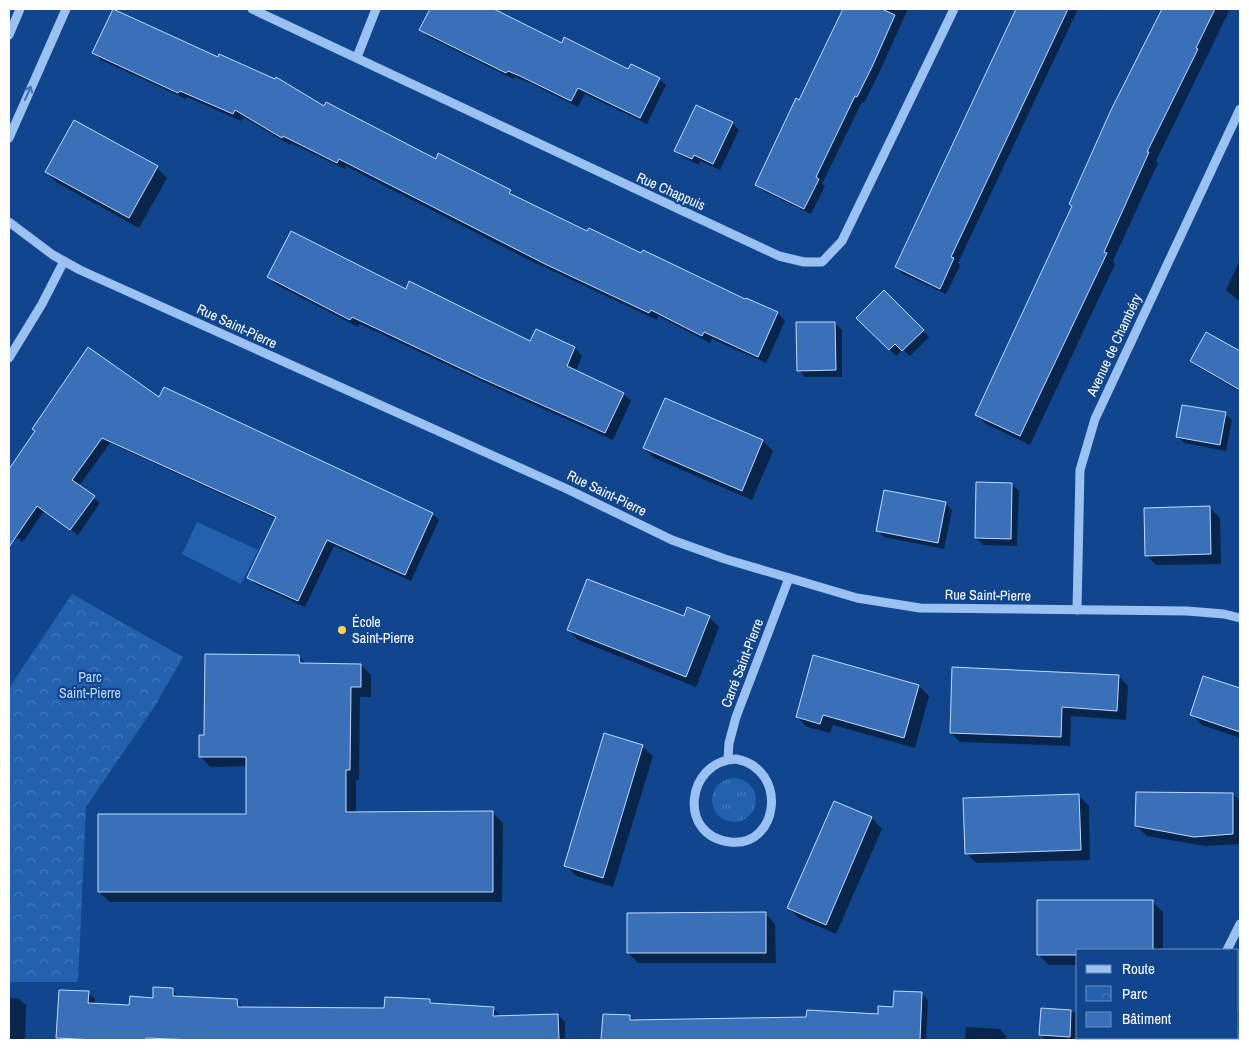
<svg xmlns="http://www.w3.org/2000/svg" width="1249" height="1049" viewBox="0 0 1249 1049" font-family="'Archivo Narrow',sans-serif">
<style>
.grass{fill:url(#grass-tufts)}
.park{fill:url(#park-crowns)}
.pitch{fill:#2360ad}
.shadow{fill:#0007}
.building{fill:#3970b7;stroke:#c1dbfd}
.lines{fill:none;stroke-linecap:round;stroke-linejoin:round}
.minor{stroke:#9ac1f2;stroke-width:9}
.oneway{stroke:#4171b1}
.poi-dot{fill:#ffd15b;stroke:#11468e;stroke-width:2}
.labels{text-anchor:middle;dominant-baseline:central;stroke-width:4.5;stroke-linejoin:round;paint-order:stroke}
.street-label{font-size:14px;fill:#fff;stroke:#11468e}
.poi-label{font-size:14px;fill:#fff;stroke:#11468e;text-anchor:start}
.park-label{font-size:14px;fill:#c1dbfd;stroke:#11468e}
</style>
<defs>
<pattern id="grass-tufts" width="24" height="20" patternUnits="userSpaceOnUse" patternTransform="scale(1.25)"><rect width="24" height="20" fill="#2360ad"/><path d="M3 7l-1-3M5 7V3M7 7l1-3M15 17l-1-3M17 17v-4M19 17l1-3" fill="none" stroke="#4478b9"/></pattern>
<pattern id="park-crowns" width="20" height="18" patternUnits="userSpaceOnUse" patternTransform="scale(1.25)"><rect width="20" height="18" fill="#2360ad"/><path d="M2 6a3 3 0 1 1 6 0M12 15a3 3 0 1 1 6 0" fill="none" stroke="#4478b9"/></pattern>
</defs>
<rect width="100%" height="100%" fill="#11468e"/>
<circle class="grass" cx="734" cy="800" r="22"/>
<path class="park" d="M 72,594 L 183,657 L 155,706 L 86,807 L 78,982 L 9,982 L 9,688 Z"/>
<path class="pitch" d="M 197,522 L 258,550 L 241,584 L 182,554 Z"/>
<g class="shadow">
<path d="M 114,9 L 436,160 L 510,191 L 517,198 L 588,233 L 778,313 L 785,321 L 766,363 L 712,339 L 710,343 L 658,316 L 657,320 L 523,257 L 346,166 L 345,169 L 291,143 L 290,145 L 243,117 L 241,121 L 187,97 L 186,99 L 101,60 L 94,53 Z"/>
<path d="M 431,9 L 490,9 L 562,44 L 629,71 L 659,79 L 666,85 L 647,124 L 585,94 L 578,107 L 528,82 L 514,77 L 513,79 L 427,36 L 421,29 Z"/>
<path d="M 844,9 L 908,9 L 879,73 L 864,103 L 862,102 L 822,184 L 825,186 L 811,214 L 763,191 L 756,185 Z"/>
<path d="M 1017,9 L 1078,9 L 958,263 L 960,266 L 946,294 L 903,274 L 896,267 Z"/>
<path d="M 1164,9 L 1230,9 L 1156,161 L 1158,163 L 1113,261 L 1115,264 L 1030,445 L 986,424 L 977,415 L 1073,207 L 1112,111 Z"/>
<path d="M 732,123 L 739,130 L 720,170 L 700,161 L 699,165 L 682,157 L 675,151 Z"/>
<path d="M 157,168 L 167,178 L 139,228 L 56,182 L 46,172 Z"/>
<path d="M 1240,260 L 1240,302 L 1226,290 Z"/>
<path d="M 269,277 L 406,291 L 531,343 L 536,331 L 575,348 L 582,356 L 576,371 L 624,394 L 631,401 L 613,440 L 490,385 L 360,324 L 358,327 L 277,285 Z"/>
<path d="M 884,292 L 929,337 L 910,356 L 903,350 L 896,356 L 858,318 Z"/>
<path d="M 835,323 L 842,330 L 842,377 L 805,377 L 799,370 Z"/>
<path d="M 1207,333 L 1240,353 L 1240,392 L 1198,367 L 1191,361 Z"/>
<path d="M 160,399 L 432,514 L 439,520 L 411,581 L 334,546 L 305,607 L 255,584 L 249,577 L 276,519 L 110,443 L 79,486 L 100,503 L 78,535 L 44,511 L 23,542 L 17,538 L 15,541 L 9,536 L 9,471 L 36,431 Z"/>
<path d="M 665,399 L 763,441 L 773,451 L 752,500 L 654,458 L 644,448 Z"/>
<path d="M 1225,414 L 1232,420 L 1226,451 L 1184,443 L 1177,436 Z"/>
<path d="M 1012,484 L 1019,491 L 1017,546 L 983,545 L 976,538 Z"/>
<path d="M 945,503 L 952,510 L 944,549 L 884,537 L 877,530 Z"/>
<path d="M 1210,508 L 1220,518 L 1221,564 L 1156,565 L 1146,555 Z"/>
<path d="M 684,617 L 709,617 L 719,627 L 696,687 L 578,640 L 568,630 Z"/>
<path d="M 299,656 L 307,665 L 361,665 L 371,675 L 371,697 L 360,697 L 359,780 L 356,780 L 356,813 L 492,812 L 503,823 L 502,902 L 110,902 L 99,892 L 247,815 L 247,766 L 210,767 L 200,756 L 205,736 Z"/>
<path d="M 814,657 L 919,686 L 929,696 L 915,748 L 833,725 L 830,733 L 807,727 L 797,717 Z"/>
<path d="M 953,668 L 1119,676 L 1128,686 L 1126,720 L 1071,716 L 1070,746 L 960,742 L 951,733 Z"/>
<path d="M 1204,678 L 1240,690 L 1240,738 L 1202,725 L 1192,715 Z"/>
<path d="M 642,746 L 653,756 L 613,887 L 576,876 L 566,866 Z"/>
<path d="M 1233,794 L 1240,801 L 1240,844 L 1205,846 L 1147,836 L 1136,826 Z"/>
<path d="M 1079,796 L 1089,806 L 1090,860 L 976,863 L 966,853 Z"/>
<path d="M 834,802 L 872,818 L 882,829 L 836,934 L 799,918 L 788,908 Z"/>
<path d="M 1153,902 L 1163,912 L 1163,950 L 1078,950 L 1078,965 L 1049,965 L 1039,955 Z"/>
<path d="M 765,913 L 775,924 L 776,963 L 638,963 L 628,953 Z"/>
<path d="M 172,989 L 179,998 L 237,1000 L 243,1008 L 385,1009 L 430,1000 L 434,1005 L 493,1008 L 500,1015 L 498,1040 L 60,1040 L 57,1038 L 88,993 L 95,999 L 94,1005 L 131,1007 L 154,999 Z"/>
<path d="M 921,993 L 928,1000 L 926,1040 L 689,1040 L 689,1021 L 879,1015 Z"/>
<path d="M 9,998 L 19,999 L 26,1005 L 25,1040 L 9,1040 Z"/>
<path d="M 1240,1006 L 1240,1031 L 1238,1028 L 1238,1012 Z"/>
<path d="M 1042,1010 L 1078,1012 L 1078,1038 L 1126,1038 L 1125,1040 L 1046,1040 L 1041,1035 Z"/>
<path d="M 558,1015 L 565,1022 L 565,1040 L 529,1040 L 528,1016 Z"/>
<path d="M 604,1015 L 630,1016 L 635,1021 L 666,1028 L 665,1040 L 603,1040 Z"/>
<path d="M 966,1027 L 1000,1029 L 1006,1036 L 1006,1040 L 965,1040 Z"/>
</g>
<g class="building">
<path d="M 113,9 L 218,57 L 219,54 L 275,79 L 276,77 L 324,106 L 326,102 L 436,159 L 438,153 L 511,190 L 509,193 L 587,231 L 589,228 L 641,253 L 643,250 L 745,299 L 746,298 L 778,312 L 758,357 L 704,332 L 702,336 L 651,310 L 649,313 L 545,264 L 339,159 L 337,163 L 283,136 L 282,138 L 235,110 L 233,114 L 180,91 L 178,93 L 92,53 Z"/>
<path d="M 430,9 L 494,9 L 562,43 L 564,37 L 628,69 L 631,64 L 660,78 L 640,118 L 578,88 L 571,101 L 520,76 L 508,71 L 506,73 L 419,30 Z"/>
<path d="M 843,9 L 882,9 L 895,15 L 872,67 L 857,97 L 855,96 L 816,177 L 819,179 L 804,209 L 755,185 L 796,98 L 799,100 Z"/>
<path d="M 1016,9 L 1068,9 L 951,257 L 954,258 L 940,289 L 895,267 Z"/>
<path d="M 1162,9 L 1215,9 L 1196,48 L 1198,49 L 1147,152 L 1149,152 L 1104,252 L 1107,253 L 1020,436 L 975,415 L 1072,206 L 1069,204 L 1111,110 Z"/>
<path d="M 696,105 L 733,122 L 713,164 L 694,155 L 692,159 L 674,151 Z"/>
<path d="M 74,120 L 158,166 L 129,218 L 45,172 Z"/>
<path d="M 291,231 L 406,289 L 409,281 L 530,341 L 536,329 L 575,347 L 567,366 L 624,393 L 605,433 L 481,378 L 352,317 L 350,320 L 267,277 Z"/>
<path d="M 884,290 L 924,330 L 902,351 L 895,344 L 889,350 L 856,318 Z"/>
<path d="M 796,322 L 835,322 L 836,370 L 797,371 Z"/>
<path d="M 1206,332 L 1240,351 L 1240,390 L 1190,361 Z"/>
<path d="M 88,347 L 159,397 L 164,387 L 433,513 L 405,575 L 327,540 L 298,601 L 247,578 L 276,517 L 102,438 L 72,480 L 95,496 L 70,530 L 37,506 L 9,547 L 9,469 L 35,431 L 32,429 Z"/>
<path d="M 665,398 L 763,440 L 742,491 L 643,448 Z"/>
<path d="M 1182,405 L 1226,412 L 1220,445 L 1176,437 Z"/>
<path d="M 976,482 L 1012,483 L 1011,539 L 975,538 Z"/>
<path d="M 884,490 L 946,502 L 938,543 L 876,531 Z"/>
<path d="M 1210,506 L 1211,554 L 1145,556 L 1144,508 Z"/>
<path d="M 587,579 L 684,616 L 687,607 L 710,616 L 686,677 L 567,630 Z"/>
<path d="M 205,654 L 299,655 L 300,663 L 361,664 L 361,687 L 351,687 L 350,770 L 346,770 L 346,812 L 493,811 L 493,892 L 98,892 L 98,814 L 246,814 L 246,757 L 199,757 L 199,735 L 204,735 Z"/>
<path d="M 813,655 L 919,685 L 904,738 L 823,715 L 820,724 L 796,717 Z"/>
<path d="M 952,667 L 1119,675 L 1117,711 L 1062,707 L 1061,737 L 950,733 Z"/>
<path d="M 1203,676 L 1240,688 L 1240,732 L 1190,715 Z"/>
<path d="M 604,733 L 643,745 L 603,878 L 564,866 Z"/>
<path d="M 1136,792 L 1233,793 L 1233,834 L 1194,837 L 1135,826 Z"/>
<path d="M 1079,794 L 1081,850 L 965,854 L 963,798 Z"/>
<path d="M 834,801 L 872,817 L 826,925 L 787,908 Z"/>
<path d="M 1037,900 L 1153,900 L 1153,950 L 1078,950 L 1078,955 L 1037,955 Z"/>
<path d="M 766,912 L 766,953 L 627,953 L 627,913 Z"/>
<path d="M 153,987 L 173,988 L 173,996 L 237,999 L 238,1007 L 384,1008 L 385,997 L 430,999 L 430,1003 L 494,1007 L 493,1016 L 558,1014 L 559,1040 L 195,1040 L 146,1038 L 145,1040 L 96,1040 L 56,1038 L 59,990 L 89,991 L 88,1003 L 129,1005 L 130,996 L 153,998 Z"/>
<path d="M 894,991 L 922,992 L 920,1040 L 601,1040 L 603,1014 L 630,1015 L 630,1020 L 806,1017 L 807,1010 L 878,1014 L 878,1006 L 893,1007 Z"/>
<path d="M 1041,1008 L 1071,1010 L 1070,1037 L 1039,1035 Z"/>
</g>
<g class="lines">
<g class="minor">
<path d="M 252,9 L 779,256 L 804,262 L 822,262 L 842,241 L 954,9"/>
<path d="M 9,35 L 20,9"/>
<path d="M 357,57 L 376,9"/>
<path d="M 9,138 L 66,9"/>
<path d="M 9,222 L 53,255 L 80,270 L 567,489 L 672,540 L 725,559 L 857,598 L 920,608 L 1187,611 L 1224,614 L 1240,618"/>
<path d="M 9,358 L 42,304 L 64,261"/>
<path d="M 1077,610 L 1080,470 L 1095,419 L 1240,109"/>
<path d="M 728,759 L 729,743 L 736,717 L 789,578"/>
<path d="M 736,759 C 789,769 779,848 730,842 C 677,836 686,761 736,759 Z"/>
<path d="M 1227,950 L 1240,924"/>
<path d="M 1182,1040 L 1183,1038"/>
</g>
</g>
<defs><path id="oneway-shaft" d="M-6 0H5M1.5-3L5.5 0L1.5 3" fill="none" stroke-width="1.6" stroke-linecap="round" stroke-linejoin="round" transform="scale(1.25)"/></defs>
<use class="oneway" href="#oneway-shaft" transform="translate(28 93) rotate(-66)"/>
<circle class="poi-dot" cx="342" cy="630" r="5"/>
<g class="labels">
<g class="street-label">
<text transform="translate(671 191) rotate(24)">Rue Chappuis</text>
<text transform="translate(237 326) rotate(25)">Rue Saint-Pierre</text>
<text transform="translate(1114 345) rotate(-65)">Avenue de Chambéry</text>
<text transform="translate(607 493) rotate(26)">Rue Saint-Pierre</text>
<text transform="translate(988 595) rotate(1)">Rue Saint-Pierre</text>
<text transform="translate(742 663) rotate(-69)">Carré Saint-Pierre</text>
</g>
<g class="poi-label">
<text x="352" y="622">École<tspan x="352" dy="16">Saint-Pierre</tspan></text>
</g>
<g class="park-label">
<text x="90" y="677">Parc<tspan x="90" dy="16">Saint-Pierre</tspan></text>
</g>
</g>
<rect width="1249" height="1049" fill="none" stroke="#ffffff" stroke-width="20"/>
<rect x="1076" y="949" width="162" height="90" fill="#11468e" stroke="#7090bb"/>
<rect x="1086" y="965" width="25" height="8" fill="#9ac1f2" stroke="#7090bb"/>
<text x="1122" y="974" font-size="15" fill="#ffffff">Route</text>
<rect x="1086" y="986" width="25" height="15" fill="url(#park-crowns)" stroke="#7090bb"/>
<text x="1122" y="999" font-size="15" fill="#ffffff">Parc</text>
<rect x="1086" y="1012" width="25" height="15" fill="#3970b7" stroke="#7090bb"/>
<text x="1122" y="1024" font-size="15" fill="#ffffff">Bâtiment</text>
</svg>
